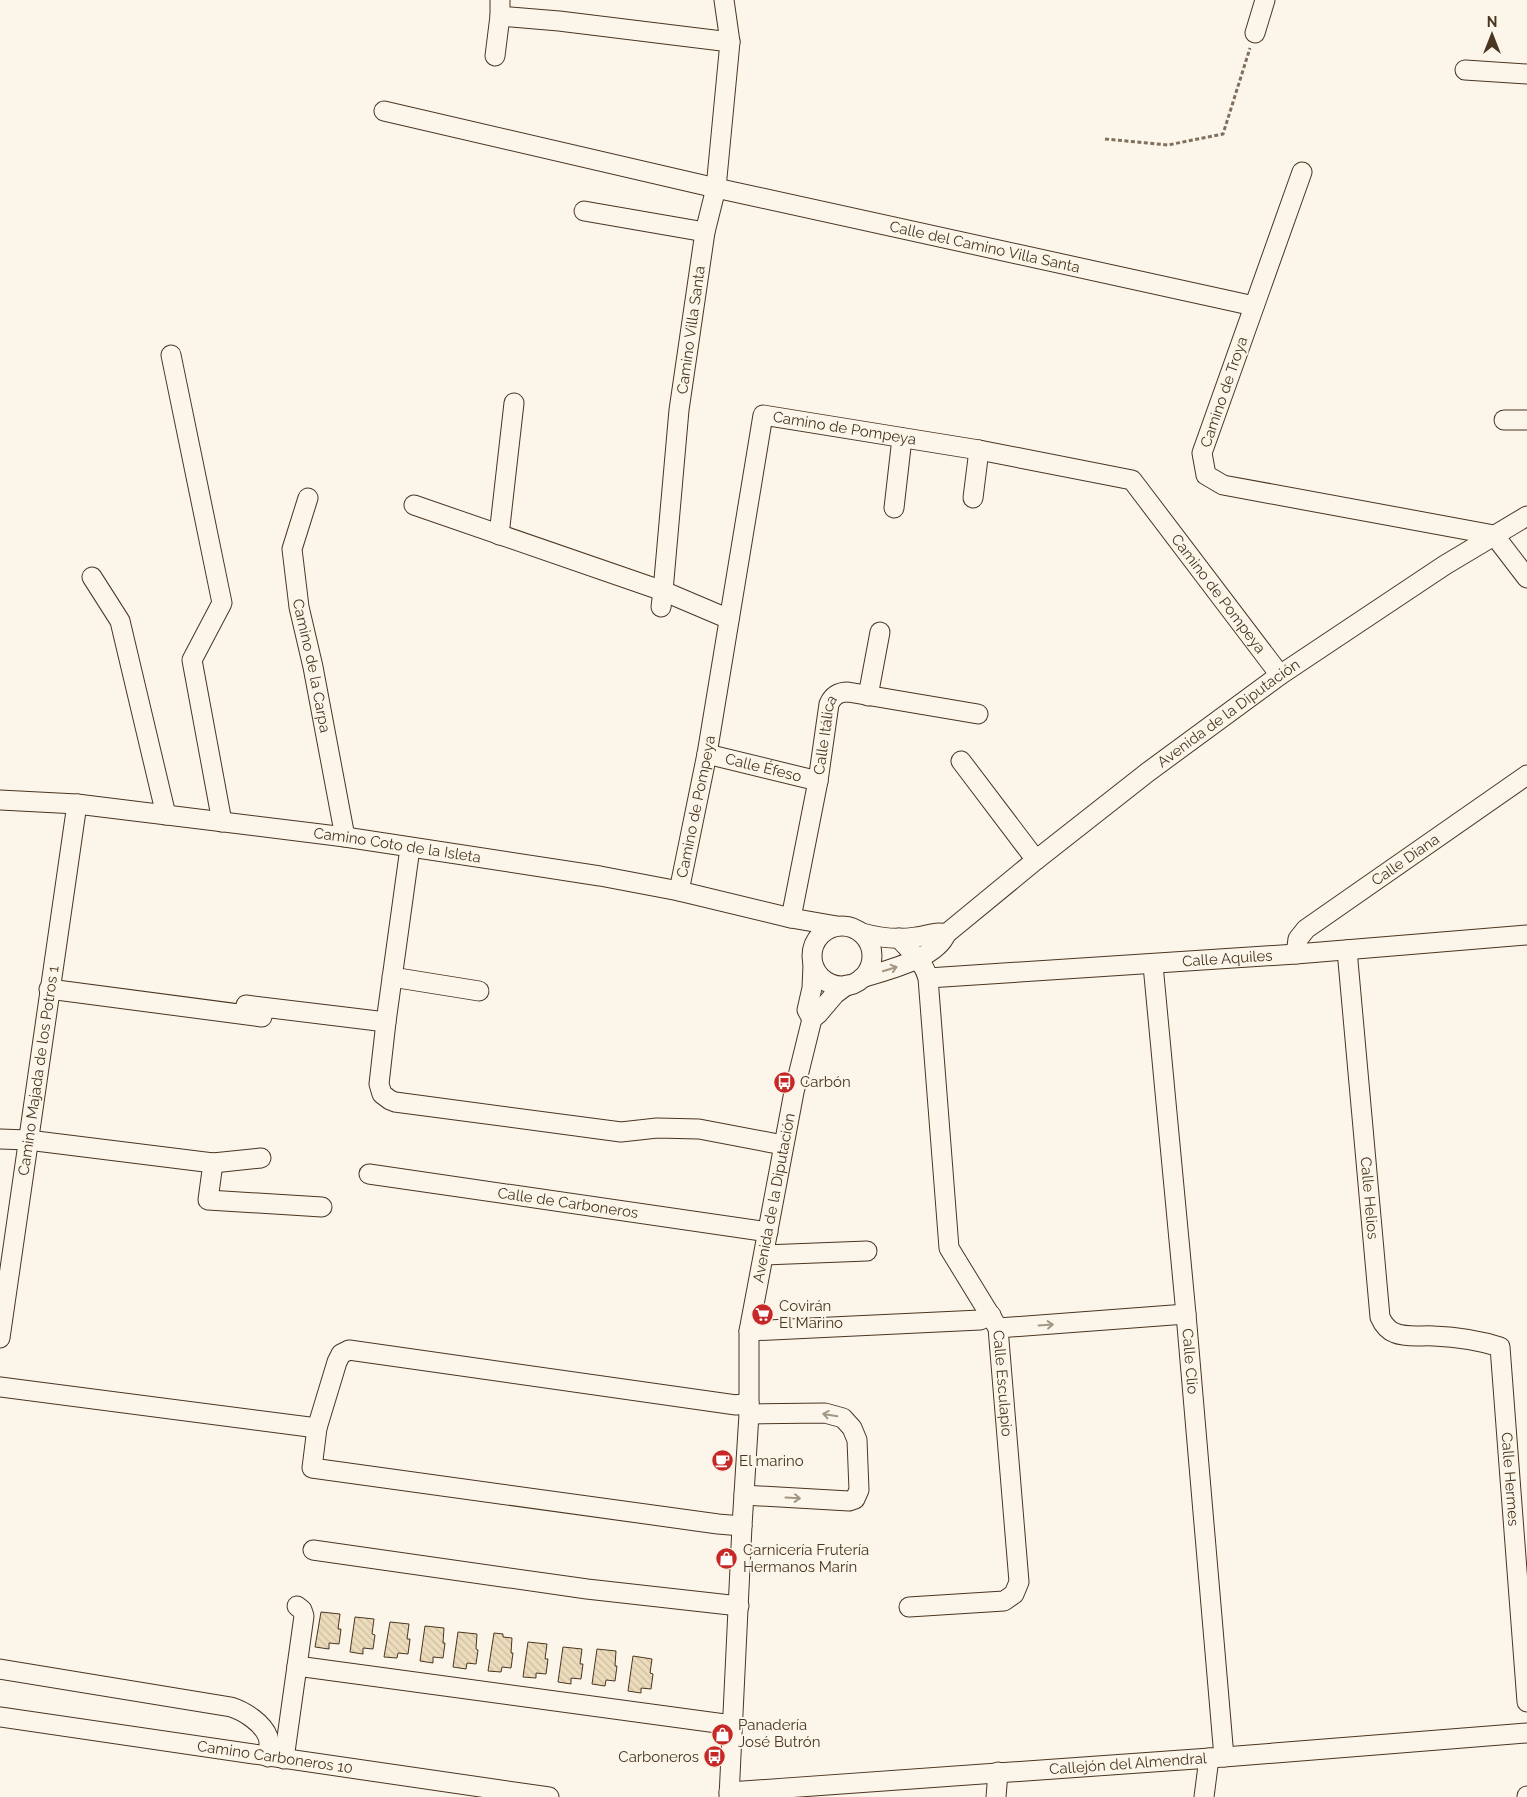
<svg xmlns="http://www.w3.org/2000/svg" width="1527" height="1797" viewBox="0 0 1527 1797" font-family="Raleway,sans-serif">
<style>
.building{fill:url(#building-back-hatch);stroke:#4a3520}
.lines{fill:none;stroke-linecap:round;stroke-linejoin:round}
.minor-casing{stroke:#4a3520;stroke-width:21}
.path{stroke:#7f6f5c;stroke-width:3;stroke-dasharray:4 2.5;stroke-linecap:butt}
.minor{stroke:#fbf6e9;stroke-width:19}
.oneway{stroke:#a29684}
.labels{text-anchor:middle;dominant-baseline:central;stroke-width:4;stroke-linejoin:round;paint-order:stroke}
.street-label{font-size:15px;fill:#4a3520;stroke:#fbf6e9}
.poi-label{font-size:15px;fill:#4a3520;stroke:#fbf6e9;text-anchor:start}
</style>
<defs>
<pattern id="building-back-hatch" width="6" height="6" patternUnits="userSpaceOnUse" patternTransform="scale(1.25)"><rect width="6" height="6" fill="#ecdcbc"/><path d="M-1 5l2 2M0 0l6 6M5-1l2 2" fill="none" stroke="#ccbda1"/></pattern>
</defs>
<rect width="100%" height="100%" fill="#fbf6e9"/>
<g class="building">
<path d="M 321,1612 L 340,1614 L 338,1629 L 341,1629 L 339,1644 L 329,1643 L 329,1649 L 315,1647 Z"/>
<path d="M 355,1617 L 374,1619 L 372,1634 L 375,1635 L 373,1649 L 363,1648 L 363,1654 L 350,1652 Z"/>
<path d="M 390,1622 L 409,1624 L 407,1639 L 410,1639 L 408,1654 L 398,1653 L 397,1658 L 384,1657 Z"/>
<path d="M 425,1626 L 444,1628 L 443,1643 L 445,1643 L 443,1658 L 433,1657 L 433,1663 L 420,1661 Z"/>
<path d="M 458,1632 L 477,1634 L 476,1649 L 478,1650 L 476,1664 L 467,1663 L 466,1669 L 453,1667 Z"/>
<path d="M 494,1633 L 503,1634 L 503,1637 L 512,1638 L 511,1653 L 513,1653 L 511,1668 L 502,1667 L 501,1672 L 488,1671 Z"/>
<path d="M 528,1642 L 547,1644 L 545,1659 L 548,1659 L 546,1674 L 536,1673 L 536,1678 L 523,1677 Z"/>
<path d="M 563,1647 L 582,1649 L 580,1664 L 583,1664 L 581,1679 L 571,1678 L 571,1684 L 558,1682 Z"/>
<path d="M 597,1649 L 616,1651 L 615,1666 L 617,1666 L 615,1681 L 606,1680 L 605,1686 L 592,1684 Z"/>
<path d="M 633,1656 L 652,1659 L 650,1673 L 653,1674 L 651,1689 L 641,1688 L 641,1693 L 628,1691 Z"/>
</g>
<g class="lines">
<defs>
<g id="minor">
<path d="M 500,0 L 500,16 L 559,21 L 730,42"/>
<path d="M 724,0 L 730,42 L 716,188 L 705,232 L 679,410 L 663,591 L 729,619"/>
<path d="M 1255,33 L 1265,0"/>
<path d="M 495,56 L 500,16"/>
<path d="M 1465,70 L 1527,74"/>
<path id="s1" d="M 384,111 L 716,188 L 1254,306"/>
<path d="M 1302,172 L 1202,453 L 1206,475 L 1223,485 L 1494,535 L 1527,578"/>
<path d="M 584,211 L 705,232"/>
<path d="M 171,355 L 222,603 L 192,660 L 222,822"/>
<path d="M 1504,420 L 1527,420"/>
<path id="s2" d="M 308,498 L 292,549 L 299,607 L 313,667 L 345,837"/>
<path d="M 973,498 L 979,450"/>
<path d="M 414,505 L 663,591 L 661,607"/>
<path d="M 894,508 L 902,438"/>
<path d="M 499,535 L 514,403"/>
<path d="M 92,577 L 120,621 L 166,815"/>
<path d="M 868,696 L 880,632"/>
<path id="s3" d="M 707,754 L 818,781"/>
<path d="M 961,761 L 1036,860"/>
<path id="s4" d="M 0,800 L 77,804 L 345,837 L 600,876 L 679,891 L 791,918 L 837,926"/>
<path d="M 410,848 L 386,1022 L 379,1084 L 382,1094 L 390,1100 L 395,1102 L 621,1132 L 657,1128 L 699,1129 L 783,1145"/>
<path id="s5" d="M 679,891 L 707,754 L 763,415 L 979,450 L 1132,480 L 1280,675"/>
<path id="s6" d="M 791,918 L 818,781 L 829,704 C 833,695 839,692 848,692 L 978,714"/>
<circle cx="842" cy="956" r="30"/>
<path d="M 862,933 C 880,938 897,940 916,937 C 927,936 935,931 946,934"/>
<path id="s7" d="M 899,938 C 910,951 924,962 928,978 L 949,1248 L 998,1328 L 1019,1582 L 1014,1594 L 1004,1601 L 909,1607"/>
<path id="s8" d="M 1347,950 L 1380,1317 C 1383,1324 1387,1330 1395,1333 C 1407,1338 1422,1335 1434,1336 C 1457,1337 1478,1340 1500,1347 L 1527,1702"/>
<path id="s9" d="M 1296,954 L 1298,939 L 1306,929 L 1527,775"/>
<path id="s10" d="M 1153,965 L 1186,1314 L 1224,1757"/>
<path d="M 392,977 L 479,991"/>
<path id="s11" d="M 862,978 C 886,970 936,959 946,934 L 1036,860 L 1148,772 L 1280,675 L 1445,565 L 1527,516"/>
<path id="s12" d="M 928,978 L 1296,954 L 1527,935"/>
<path d="M 49,989 L 262,1017"/>
<path d="M 246,1005 L 386,1022"/>
<path d="M 812,1019 L 807,1010 L 812,988 L 813,965"/>
<path d="M 0,1139 L 28,1140 L 213,1163 L 208,1200 L 322,1207"/>
<path d="M 213,1163 L 261,1158"/>
<path id="s13" d="M 369,1174 L 768,1232"/>
<path d="M 764,1255 L 867,1251"/>
<path d="M 998,1328 L 1186,1314"/>
<path d="M 749,1331 L 980,1320 L 991,1315"/>
<path id="s14" d="M 0,1338 L 77,804"/>
<path d="M 0,1387 L 317,1428"/>
<path d="M 744,1495 L 849,1501 L 855,1499 L 859,1490 L 857,1440 L 852,1428 L 843,1418 L 825,1413 L 749,1414"/>
<path d="M 742,1526 L 718,1524 L 312,1468 L 317,1428 L 337,1362 L 341,1354 L 349,1350 L 736,1405 L 749,1403"/>
<path d="M 313,1550 L 587,1589 L 739,1606"/>
<path d="M 297,1666 L 732,1725"/>
<path d="M 0,1669 L 231,1707 C 244,1711 263,1723 268,1737 C 270,1743 269,1750 268,1757"/>
<path id="s15" d="M 0,1717 L 549,1797"/>
<path d="M 284,1759 L 304,1616 L 302,1610 L 297,1606"/>
<path id="s16" d="M 729,1792 L 1224,1757 L 1527,1733"/>
<path id="s17" d="M 729,1797 L 742,1526 L 749,1414 L 749,1331 L 794,1092 L 812,1019 L 818,1014 L 835,994 L 847,985"/>
<path d="M 996,1797 L 998,1772"/>
<path d="M 1204,1797 L 1209,1758"/>
<path d="M 1527,1797 L 1527,1796"/>
</g>
</defs>
<use href="#minor" class="minor-casing"/>
<path class="path" d="M 1105,139 L 1168,145 L 1223,134 L 1250,48"/>
<use href="#minor" class="minor"/>
</g>
<defs><path id="oneway-shaft" d="M-6 0H5M1.5-3L5.5 0L1.5 3" fill="none" stroke-width="1.6" stroke-linecap="round" stroke-linejoin="round" transform="scale(1.25)"/></defs>
<g class="oneway">
<use href="#oneway-shaft" transform="translate(890 969) rotate(-17)"/>
<use href="#oneway-shaft" transform="translate(1046 1325) rotate(-4)"/>
<use href="#oneway-shaft" transform="translate(830 1415) rotate(-170)"/>
<use href="#oneway-shaft" transform="translate(793 1498) rotate(3)"/>
</g>
<defs>
<symbol id="bus-disc" viewBox="-11 -11 22 22"><circle r="9.5" fill="#c62828" stroke="#fbf6e9"/><path d="M-5-6H5V4H4V6H2V4H-2V6H-4V4H-5ZM-3.5-4V0h7V-4ZM-3.5 1.2v1.5H-2V1.2ZM2 1.2v1.5H3.5V1.2Z" fill="#fff"/></symbol>
<symbol id="supermarket-disc" viewBox="-11 -11 22 22"><circle r="9.5" fill="#c62828" stroke="#fbf6e9"/><path d="M-6-5.5h2.5l.6 2H6L4.5 2H-2.5L-4.4-4H-6ZM-1.5 3.2a1.3 1.3 0 1 0 .1 0ZM3 3.2a1.3 1.3 0 1 0 .1 0Z" fill="#fff"/></symbol>
<symbol id="cafe-disc" viewBox="-11 -11 22 22"><circle r="9.5" fill="#c62828" stroke="#fbf6e9"/><path d="M-5.5-4.5H6V0H3Q3 3.5 0 3.5H-2.5Q-5.5 3.5-5.5 0ZM3-3.2v2h1.7v-2ZM-6 4.5H4V6H-6Z" fill="#fff"/></symbol>
<symbol id="shop-disc" viewBox="-11 -11 22 22"><circle r="9.5" fill="#c62828" stroke="#fbf6e9"/><path d="M-5-2.5h2.3a2.7 3.5 0 0 1 5.4 0H5L5.5 6h-11ZM-1.5-2.5h3a1.5 2.3 0 0 0-3 0Z" fill="#fff"/></symbol>
</defs>
<g fill-rule="evenodd">
<use href="#bus-disc" x="772" y="1070" width="25" height="25"/>
<use href="#supermarket-disc" x="750" y="1302" width="25" height="25"/>
<use href="#cafe-disc" x="710" y="1448" width="25" height="25"/>
<use href="#shop-disc" x="714" y="1546" width="25" height="25"/>
<use href="#shop-disc" x="710" y="1722" width="25" height="25"/>
<use href="#bus-disc" x="702" y="1744" width="25" height="25"/>
</g>
<g class="labels">
<g class="street-label">
<text stroke="none"><textPath href="#s1" startOffset="616">Calle del Camino Villa Santa</textPath></text>
<text transform="translate(691 330) rotate(-82)">Camino Villa Santa</text>
<text transform="translate(1224 392) rotate(-71)">Camino de Troya</text>
<text stroke="none"><textPath href="#s5" startOffset="566">Camino de Pompeya</textPath></text>
<text stroke="none"><textPath href="#s5" startOffset="1001">Camino de Pompeya</textPath></text>
<text stroke="none"><textPath href="#s2" startOffset="172">Camino de la Carpa</textPath></text>
<text stroke="none"><textPath href="#s11" startOffset="456">Avenida de la Diputación</textPath></text>
<text stroke="none"><textPath href="#s6" startOffset="186">Calle Itálica</textPath></text>
<text stroke="none"><textPath href="#s3" startOffset="58">Calle Éfeso</textPath></text>
<text stroke="none"><textPath href="#s5" startOffset="86">Camino de Pompeya</textPath></text>
<text stroke="none"><textPath href="#s4" startOffset="400">Camino Coto de la Isleta</textPath></text>
<text stroke="none"><textPath href="#s9" startOffset="149">Calle Diana</textPath></text>
<text stroke="none"><textPath href="#s12" startOffset="300">Calle Aquiles</textPath></text>
<text stroke="none"><textPath href="#s14" startOffset="270">Camino Majada de los Potros 1</textPath></text>
<text stroke="none"><textPath href="#s17" startOffset="602">Avenida de la Diputación</textPath></text>
<text stroke="none"><textPath href="#s8" startOffset="249">Calle Helios</textPath></text>
<text stroke="none"><textPath href="#s13" startOffset="201">Calle de Carboneros</textPath></text>
<text stroke="none"><textPath href="#s10" startOffset="398">Calle Clio</textPath></text>
<text stroke="none"><textPath href="#s7" startOffset="470">Calle Esculapio</textPath></text>
<text stroke="none"><textPath href="#s8" startOffset="630">Calle Hermes</textPath></text>
<text stroke="none"><textPath href="#s15" startOffset="278">Camino Carboneros 10</textPath></text>
<text stroke="none"><textPath href="#s16" startOffset="400">Callejón del Almendral</textPath></text>
</g>
<g class="poi-label">
<text x="800" y="1082">Carbón</text>
<text x="779" y="1306">Covirán<tspan x="779" dy="17">El Marino</tspan></text>
<text x="739" y="1461">El marino</text>
<text x="743" y="1550">Carnicería Frutería<tspan x="743" dy="17">Hermanos Marín</tspan></text>
<text x="738" y="1725">Panadería<tspan x="738" dy="17">José Butrón</tspan></text>
<text x="699" y="1757" text-anchor="end">Carboneros</text>
</g>
</g>
<g transform="translate(1492 35)" stroke="#fbf6e9" stroke-width="4" paint-order="stroke">
<path d="M0-4L9 19L0 12L-9 19Z" fill="#4a3520"/>
<text y="-8" font-size="14" font-weight="bold" text-anchor="middle" fill="#4a3520">N</text>
</g>
</svg>
